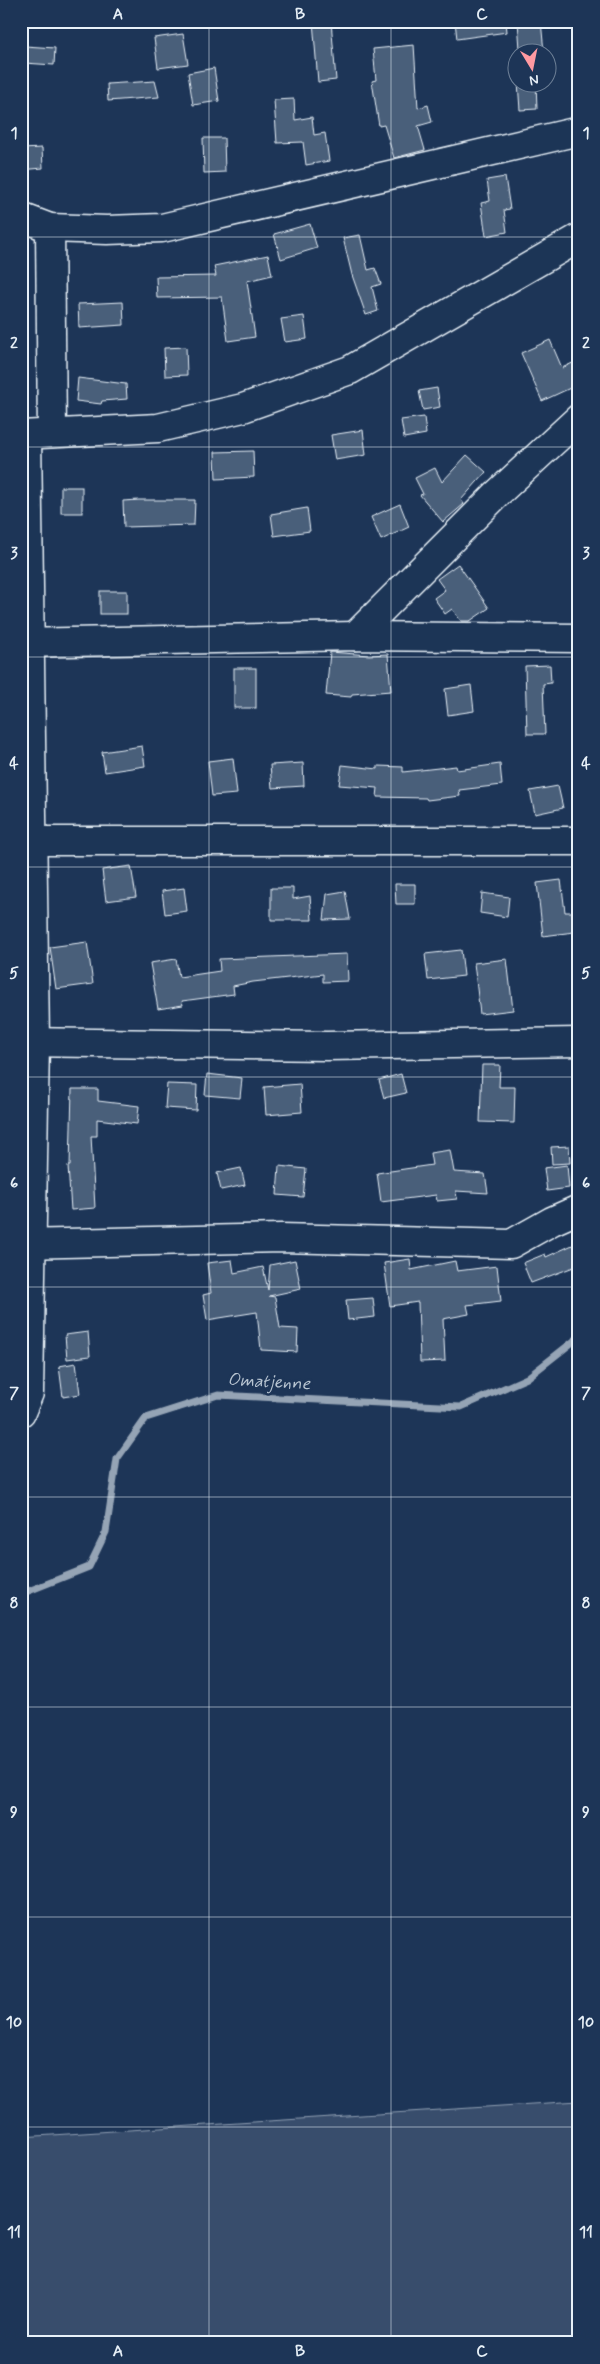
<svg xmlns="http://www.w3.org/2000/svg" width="600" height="2364" viewBox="0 0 600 2364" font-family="Mynerve,sans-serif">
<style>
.green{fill:#374d6c;stroke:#909fb2}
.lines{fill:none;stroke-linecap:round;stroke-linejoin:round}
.stream{stroke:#95a4b5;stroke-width:7}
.building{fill:#495e7a;stroke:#e8f1f8}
.minor-casing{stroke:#e8f1f8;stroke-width:31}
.minor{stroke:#1d3557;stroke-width:28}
.grid{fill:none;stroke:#e8f1f8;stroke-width:1;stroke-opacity:0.55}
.labels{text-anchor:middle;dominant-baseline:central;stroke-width:5;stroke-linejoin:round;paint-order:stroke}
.water-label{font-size:18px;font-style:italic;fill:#b7c4d1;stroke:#1d3557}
.neatline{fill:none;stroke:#e8f1f8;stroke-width:2}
.grid-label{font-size:16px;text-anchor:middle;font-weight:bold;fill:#e8f1f8}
</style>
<rect width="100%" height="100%" fill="#1d3557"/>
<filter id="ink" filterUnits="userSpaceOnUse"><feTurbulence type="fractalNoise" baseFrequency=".02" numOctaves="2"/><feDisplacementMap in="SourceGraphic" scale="10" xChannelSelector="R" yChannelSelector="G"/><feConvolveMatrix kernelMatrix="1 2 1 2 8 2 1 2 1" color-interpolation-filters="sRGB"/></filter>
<g filter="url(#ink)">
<path class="green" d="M 579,2101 L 579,2343 L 21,2343 L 21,2137 Z"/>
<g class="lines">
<path class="stream" d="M 21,1594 L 89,1567 L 106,1532 L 117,1459 L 146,1418 L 218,1395 L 461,1407 L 527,1378 L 579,1337"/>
</g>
<g class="building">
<path d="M 313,21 L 331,21 L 336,80 L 318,82 Z"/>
<path d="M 455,21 L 506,21 L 507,32 L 457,39 Z"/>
<path d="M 518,21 L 541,21 L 544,52 L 518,52 L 518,68 L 517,49 L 520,49 Z"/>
<path d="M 183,34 L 188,64 L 158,68 L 154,38 Z"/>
<path d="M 414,45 L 418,108 L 428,105 L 432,122 L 418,126 L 425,150 L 394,158 L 384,125 L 379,126 L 372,81 L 376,80 L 373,49 Z"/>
<path d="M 25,46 L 55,48 L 54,65 L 24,63 Z"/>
<path d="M 214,68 L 219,101 L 193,105 L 188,73 Z"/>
<path d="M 155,81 L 159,97 L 108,101 L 107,84 Z"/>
<path d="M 518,82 L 536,82 L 537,109 L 520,110 Z"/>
<path d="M 294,99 L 295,120 L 312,117 L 314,135 L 325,133 L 329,161 L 306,165 L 303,142 L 277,143 L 274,100 Z"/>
<path d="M 203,138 L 224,138 L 225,172 L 204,173 Z"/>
<path d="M 42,148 L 43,168 L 21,170 L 21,149 Z"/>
<path d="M 505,177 L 510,209 L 504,210 L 507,232 L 486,236 L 481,203 L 490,201 L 487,180 Z"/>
<path d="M 310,224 L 317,248 L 281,259 L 274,234 Z"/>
<path d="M 360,235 L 368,270 L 375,268 L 381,284 L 372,287 L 378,311 L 366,315 L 352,275 L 343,238 Z"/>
<path d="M 268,255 L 272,275 L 247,281 L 255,337 L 228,341 L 222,297 L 157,298 L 156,277 L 216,276 L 214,266 Z"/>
<path d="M 123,302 L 124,325 L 79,328 L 78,304 Z"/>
<path d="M 304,316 L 307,339 L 285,342 L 281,319 Z"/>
<path d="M 550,340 L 562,368 L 579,360 L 579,384 L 542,401 L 521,353 Z"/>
<path d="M 186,347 L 187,375 L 165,376 L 164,348 Z"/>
<path d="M 78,378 L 126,384 L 127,399 L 102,401 L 101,404 L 76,401 Z"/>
<path d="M 437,388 L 440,407 L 423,410 L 419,391 Z"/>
<path d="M 424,417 L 426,434 L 404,438 L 401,420 Z"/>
<path d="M 363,430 L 366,455 L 335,460 L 331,435 Z"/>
<path d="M 253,451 L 254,477 L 216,479 L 215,452 Z"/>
<path d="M 467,455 L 486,472 L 461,500 L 464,504 L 443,522 L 420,495 L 423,494 L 415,478 L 435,468 L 442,482 Z"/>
<rect x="61" y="487" width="21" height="26"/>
<path d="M 139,500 L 195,500 L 194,525 L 124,527 L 123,501 Z"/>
<path d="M 400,504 L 409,527 L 381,540 L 371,517 Z"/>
<path d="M 307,508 L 310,531 L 274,536 L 271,514 Z"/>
<path d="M 458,564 L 489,608 L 470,621 L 461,621 L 452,609 L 445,614 L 434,598 L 445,590 L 437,579 Z"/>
<rect x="100" y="591" width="27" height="23"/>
<path d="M 330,652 L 369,655 L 388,654 L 391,691 L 352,694 L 351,697 L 326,695 Z"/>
<path d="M 550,665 L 551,683 L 543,684 L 545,734 L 527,734 L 525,666 Z"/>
<rect x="234" y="668" width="22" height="40"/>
<path d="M 471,685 L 474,711 L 448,715 L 445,689 Z"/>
<path d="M 142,746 L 145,766 L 105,772 L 102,752 Z"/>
<path d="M 233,758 L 237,794 L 212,796 L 208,761 Z"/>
<path d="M 303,763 L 304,786 L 272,788 L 270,765 Z"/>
<path d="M 500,764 L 502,785 L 459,790 L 460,796 L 427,800 L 426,798 L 377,797 L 378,788 L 339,785 L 342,765 L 378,769 L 378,766 L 403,767 L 403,772 L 456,766 L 457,770 Z"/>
<path d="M 558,786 L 563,808 L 535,814 L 530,791 Z"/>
<path d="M 131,866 L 136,897 L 106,901 L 102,870 Z"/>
<path d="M 561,880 L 565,912 L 572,912 L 574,932 L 543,936 L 537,883 Z"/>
<path d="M 395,884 L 415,884 L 415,904 L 396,904 Z"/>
<path d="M 184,888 L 187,911 L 165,914 L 162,891 Z"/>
<path d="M 271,888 L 293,888 L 293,899 L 310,896 L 312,920 L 271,920 Z"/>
<path d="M 345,891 L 350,919 L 324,920 L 327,894 Z"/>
<path d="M 482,893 L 509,897 L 507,917 L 480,913 Z"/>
<path d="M 87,942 L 93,984 L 56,989 L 50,947 Z"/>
<path d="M 461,950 L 464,976 L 428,980 L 425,954 Z"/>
<path d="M 347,954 L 348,981 L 323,982 L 323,974 L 253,982 L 233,986 L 234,994 L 182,1001 L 183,1005 L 158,1009 L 150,963 L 176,959 L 179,977 L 220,971 L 219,959 Z"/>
<path d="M 507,959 L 513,1010 L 480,1014 L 474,963 Z"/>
<path d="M 482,1065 L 500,1065 L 499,1087 L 515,1087 L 514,1123 L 480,1122 Z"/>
<path d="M 207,1074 L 242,1078 L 240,1098 L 205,1095 Z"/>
<path d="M 401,1074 L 406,1093 L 384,1098 L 379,1080 Z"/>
<path d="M 167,1084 L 197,1085 L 196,1110 L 165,1108 Z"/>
<path d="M 300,1084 L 302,1112 L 266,1115 L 264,1087 Z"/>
<path d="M 72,1089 L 98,1089 L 98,1101 L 139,1106 L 137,1124 L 97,1119 L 97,1136 L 91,1136 L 95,1208 L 71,1210 L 68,1166 L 70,1166 Z"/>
<path d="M 569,1146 L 570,1163 L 552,1164 L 551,1147 Z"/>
<path d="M 450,1150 L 454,1172 L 485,1174 L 488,1193 L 456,1191 L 457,1199 L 437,1201 L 436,1195 L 381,1202 L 377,1173 L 432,1165 L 430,1153 Z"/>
<path d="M 567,1165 L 569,1188 L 547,1191 L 544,1168 Z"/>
<path d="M 279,1166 L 306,1169 L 303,1197 L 277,1195 Z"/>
<path d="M 241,1168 L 245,1185 L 221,1190 L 217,1173 Z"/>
<path d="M 579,1242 L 579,1265 L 531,1283 L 523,1263 L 545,1254 L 546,1257 Z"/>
<path d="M 410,1259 L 411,1270 L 455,1261 L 457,1271 L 497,1266 L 501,1301 L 467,1305 L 469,1314 L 443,1319 L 445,1361 L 420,1362 L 418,1302 L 390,1306 L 384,1263 Z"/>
<path d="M 232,1260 L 234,1273 L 263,1267 L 268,1290 L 270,1265 L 295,1260 L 301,1289 L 269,1296 L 275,1297 L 280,1328 L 298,1329 L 297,1352 L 261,1350 L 257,1312 L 207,1320 L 203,1295 L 211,1293 L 207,1263 Z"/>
<path d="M 373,1298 L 375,1317 L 348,1320 L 346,1300 Z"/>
<path d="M 88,1332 L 90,1356 L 67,1359 L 65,1335 Z"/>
<path d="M 76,1363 L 80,1394 L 63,1397 L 59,1366 Z"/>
</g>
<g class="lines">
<defs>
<g id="minor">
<path d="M 21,217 L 50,228 L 107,230 L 162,228 L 579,131"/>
<path d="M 50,228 L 52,433"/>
<path d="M 21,435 L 158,428 L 243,408 L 350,370 L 579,238"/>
<path d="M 355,636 L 498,493 L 579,418"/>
<path d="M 21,643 L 355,636 L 579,638"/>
<path d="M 21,841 L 579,841"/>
<path d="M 21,1042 L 327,1046 L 579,1042"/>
<path d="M 21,1244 L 281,1238 L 511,1244 L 552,1221 L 579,1209"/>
<path d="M 21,1412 L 29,1393 L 35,1042 L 27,435"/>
</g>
</defs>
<use href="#minor" class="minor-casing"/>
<use href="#minor" class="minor"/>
</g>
</g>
<path class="grid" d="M 209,21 L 209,2343M 391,21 L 391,2343M 21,237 L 579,237M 21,447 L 579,447M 21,657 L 579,657M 21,867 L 579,867M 21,1077 L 579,1077M 21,1287 L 579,1287M 21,1497 L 579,1497M 21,1707 L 579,1707M 21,1917 L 579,1917M 21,2127 L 579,2127"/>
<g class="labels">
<g class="water-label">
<text transform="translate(269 1382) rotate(3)">Omatjenne</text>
</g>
</g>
<rect width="600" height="2364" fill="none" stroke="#1d3557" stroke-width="55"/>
<g transform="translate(532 68) rotate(170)"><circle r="24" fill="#1d3557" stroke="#6e8097"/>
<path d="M0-4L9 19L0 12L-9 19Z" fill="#ff9aa2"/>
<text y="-8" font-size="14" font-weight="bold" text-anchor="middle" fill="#e8f1f8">N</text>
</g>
<rect x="28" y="28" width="544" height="2308" class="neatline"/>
<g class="grid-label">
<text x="118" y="19">A</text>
<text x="300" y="19">B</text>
<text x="482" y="19">C</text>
<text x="14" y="138">1</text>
<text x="586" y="138">1</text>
<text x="14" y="348">2</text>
<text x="586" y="348">2</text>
<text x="14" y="558">3</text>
<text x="586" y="558">3</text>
<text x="14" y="768">4</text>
<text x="586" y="768">4</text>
<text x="14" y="978">5</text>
<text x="586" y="978">5</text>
<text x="14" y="1188">6</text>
<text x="586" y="1188">6</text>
<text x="14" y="1398">7</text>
<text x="586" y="1398">7</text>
<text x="14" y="1608">8</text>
<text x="586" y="1608">8</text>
<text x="14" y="1817">9</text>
<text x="586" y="1817">9</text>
<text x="14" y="2027">10</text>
<text x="586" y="2027">10</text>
<text x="14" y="2237">11</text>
<text x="586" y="2237">11</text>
<text x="118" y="2356">A</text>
<text x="300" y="2356">B</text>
<text x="482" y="2356">C</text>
</g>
</svg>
